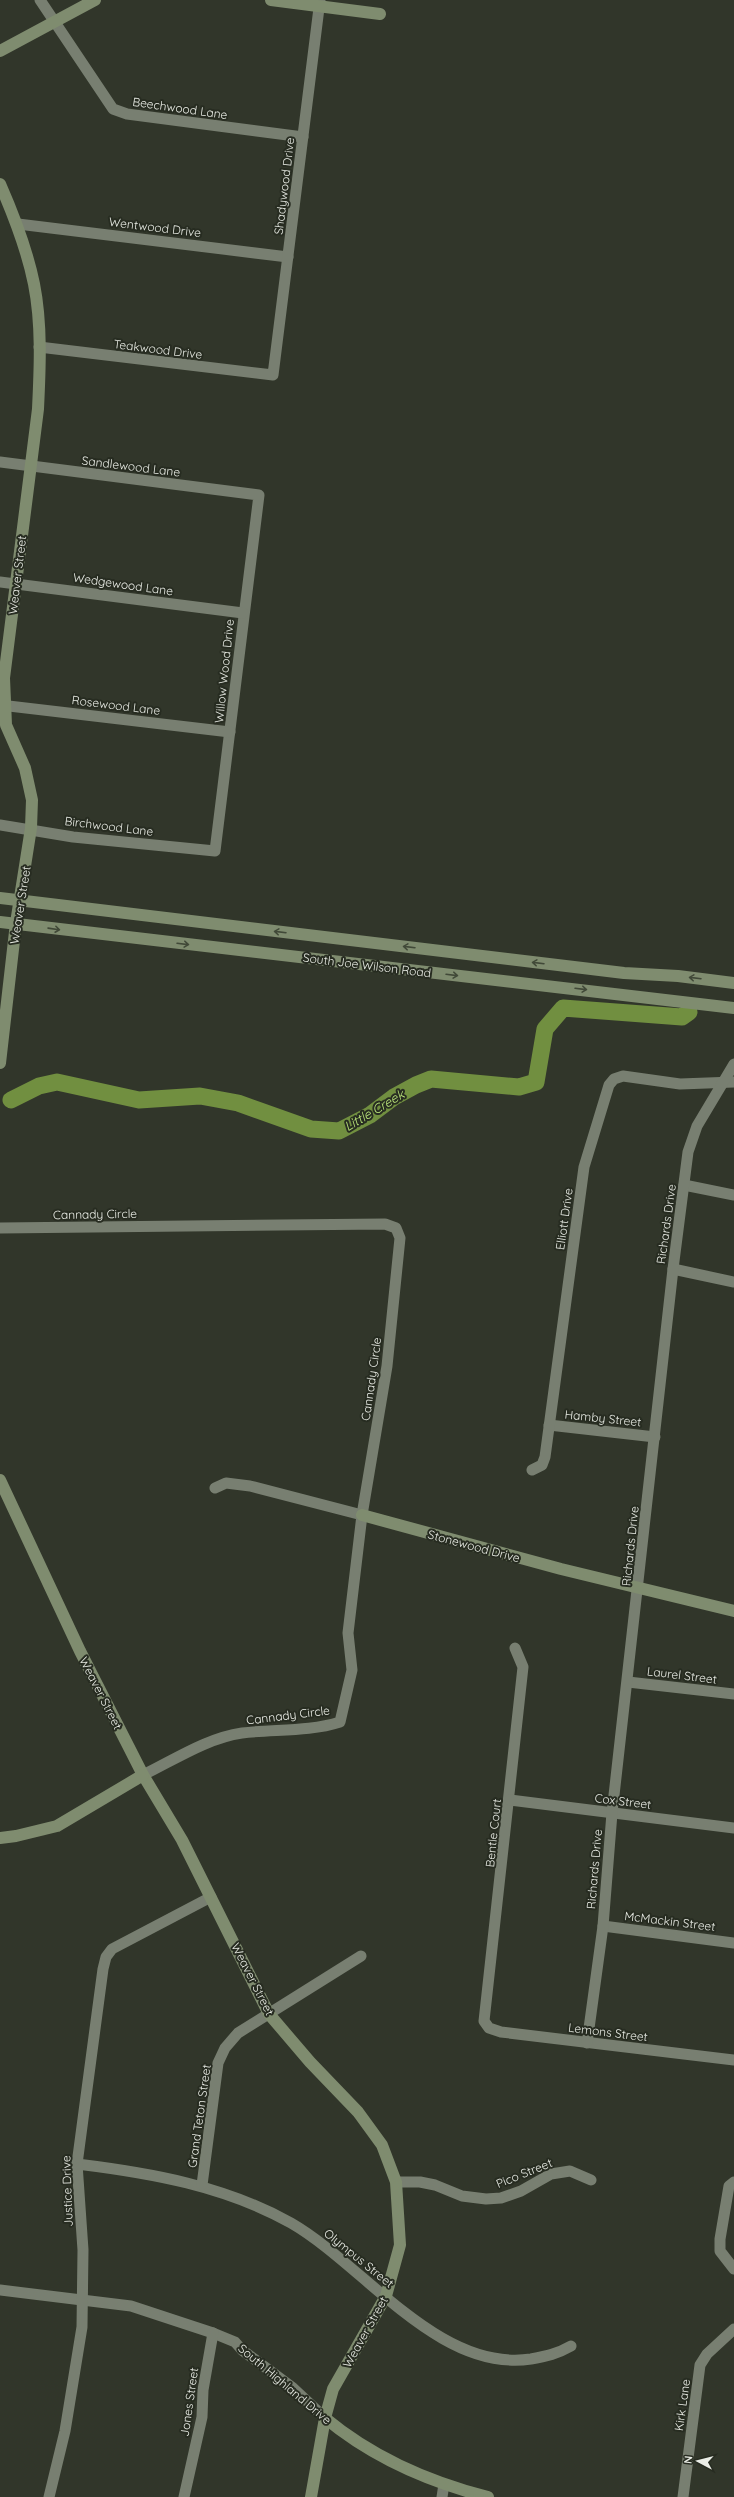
<svg xmlns="http://www.w3.org/2000/svg" width="734" height="2497" viewBox="0 0 734 2497" font-family="Quicksand,sans-serif">
<style>
.lines{fill:none;stroke-linecap:round;stroke-linejoin:round}
.river{stroke:#718f40;stroke-width:17}
.street{stroke:#787f71;stroke-width:11}
.secondary{stroke:#7f8c6f;stroke-width:12}
.oneway{stroke:#414938}
.labels{text-anchor:middle;dominant-baseline:central;stroke-width:4;stroke-linejoin:round;paint-order:stroke}
.street-label{font-size:12px;fill:#eaede6;stroke:#272c21}
.water-label{font-size:13px;font-style:italic;fill:#bbe67b;stroke:#272c21}
</style>
<rect width="100%" height="100%" fill="#31362a"/>
<g class="lines">
<path class="river" d="M 11,1100 L 39,1086 L 57,1082 L 139,1100 L 200,1096 L 238,1103 L 311,1129 L 339,1131 L 370,1115 L 394,1097 L 416,1085 L 431,1079 L 519,1087 L 536,1082 L 545,1029 L 563,1008 L 682,1017 L 689,1012"/>
<g class="street">
<path d="M 40,0 L 113,109 L 127,114 L 303,137"/>
<path d="M 18,224 L 288,257"/>
<path d="M 39,347 L 273,375 L 320,0"/>
<path d="M 0,462 L 259,495 L 215,851 L 73,837 L 0,825"/>
<path d="M 0,582 L 243,613"/>
<path d="M 0,705 L 230,732"/>
<path d="M 684,1185 L 734,1195"/>
<path d="M 0,1228 L 385,1224 L 396,1228 L 400,1238 L 387,1366 L 362,1515 L 348,1633 L 352,1670 L 340,1722 C 309,1732 274,1729 242,1733 C 207,1738 174,1760 143,1775"/>
<path d="M 673,1269 L 734,1282"/>
<path d="M 549,1425 L 655,1437"/>
<path d="M 532,1470 L 542,1465 L 545,1457 L 584,1167 L 609,1085 L 614,1079 L 623,1076 L 680,1084 L 734,1082"/>
<path d="M 215,1488 L 226,1483 L 250,1486 L 362,1515"/>
<path d="M 515,1648 L 523,1667 L 484,2021 L 489,2028 L 501,2032 L 734,2060"/>
<path d="M 628,1682 L 734,1694"/>
<path d="M 510,1800 L 734,1828"/>
<path d="M 603,1926 L 734,1943"/>
<path d="M 587,2043 L 603,1926 L 612,1813 L 673,1269 L 688,1152 L 697,1126 L 734,1064"/>
<path d="M 77,2164 C 151,2173 225,2186 291,2223 C 364,2265 439,2373 531,2359 C 547,2356 557,2354 571,2346"/>
<path d="M 396,2182 L 420,2182 L 435,2185 L 462,2196 L 486,2199 L 501,2198 L 521,2191 L 551,2174 L 570,2171 L 591,2180"/>
<path d="M 734,2182 L 729,2186 L 720,2239 L 720,2251 L 734,2269"/>
<path d="M 202,2185 L 218,2063 L 225,2048 L 238,2033 L 361,1956"/>
<path d="M 0,2290 L 131,2306 L 213,2333 L 235,2342 L 242,2350 L 293,2388 L 325,2418"/>
<path d="M 49,2497 L 65,2431 L 82,2327 L 83,2250 L 77,2164 L 103,1969 L 106,1957 L 112,1949 L 211,1897"/>
<path d="M 184,2497 L 202,2417 L 203,2390 L 213,2333"/>
<path d="M 442,2497 L 444,2484"/>
<path d="M 683,2497 L 700,2365 L 707,2354 L 734,2329"/>
</g>
<g class="secondary">
<path d="M 271,0 L 380,14"/>
<path d="M 0,51 L 95,0"/>
<path d="M 0,184 C 14,216 27,249 34,284 C 42,324 40,368 38,409 L 4,678 L 6,725 L 25,768 L 32,800 L 31,828 L 16,923 L 0,1063"/>
<path d="M 0,898 L 624,973 L 678,976 L 734,983"/>
<path d="M 0,922 L 734,1008"/>
<path d="M 0,1480 L 80,1651 L 143,1775 L 182,1840 L 269,2014 L 310,2062 L 358,2112 L 382,2145 L 396,2182 L 400,2245 L 386,2296 L 333,2389 L 325,2418 L 311,2497"/>
<path d="M 362,1515 L 561,1569 L 734,1611"/>
<path d="M 0,1838 L 16,1836 L 57,1826 L 143,1775"/>
<path d="M 325,2418 C 372,2457 429,2482 488,2497"/>
</g>
</g>
<defs><path id="oneway-shaft" d="M-6 0H5M1.5-3L5.5 0L1.5 3" fill="none" stroke-width="1.6" stroke-linecap="round" stroke-linejoin="round"/></defs>
<g class="oneway">
<use href="#oneway-shaft" transform="translate(54 929) rotate(8)"/>
<use href="#oneway-shaft" transform="translate(280 932) rotate(-173)"/>
<use href="#oneway-shaft" transform="translate(183 944) rotate(7)"/>
<use href="#oneway-shaft" transform="translate(409 947) rotate(-173)"/>
<use href="#oneway-shaft" transform="translate(538 963) rotate(-173)"/>
<use href="#oneway-shaft" transform="translate(452 975) rotate(7)"/>
<use href="#oneway-shaft" transform="translate(695 978) rotate(-173)"/>
<use href="#oneway-shaft" transform="translate(581 989) rotate(7)"/>
</g>
<g class="labels">
<g class="street-label">
<text transform="translate(180 108) rotate(8)">Beechwood Lane</text>
<text transform="translate(284 186) rotate(-83)">Shadywood Drive</text>
<text transform="translate(155 227) rotate(7)">Wentwood Drive</text>
<text transform="translate(158 349) rotate(7)">Teakwood Drive</text>
<text transform="translate(131 466) rotate(7)">Sandlewood Lane</text>
<text transform="translate(17 575) rotate(-83)">Weaver Street</text>
<text transform="translate(123 584) rotate(8)">Wedgewood Lane</text>
<text transform="translate(224 671) rotate(-84)">Willow Wood Drive</text>
<text transform="translate(116 705) rotate(7)">Rosewood Lane</text>
<text transform="translate(109 826) rotate(7)">Birchwood Lane</text>
<text transform="translate(20 905) rotate(-81)">Weaver Street</text>
<text transform="translate(367 965) rotate(7)">South Joe Wilson Road</text>
<text transform="translate(95 1214) rotate(-1)">Cannady Circle</text>
<text transform="translate(564 1219) rotate(-82)">Elliott Drive</text>
<text transform="translate(666 1224) rotate(-82)">Richards Drive</text>
<text transform="translate(371 1379) rotate(-82)">Cannady Circle</text>
<text transform="translate(603 1418) rotate(6)">Hamby Street</text>
<text transform="translate(474 1546) rotate(15)">Stonewood Drive</text>
<text transform="translate(630 1546) rotate(-84)">Richards Drive</text>
<text transform="translate(682 1675) rotate(7)">Laurel Street</text>
<text transform="translate(101 1693) rotate(63)">Weaver Street</text>
<text transform="translate(288 1715) rotate(-7)">Cannady Circle</text>
<text transform="translate(623 1801) rotate(7)">Cox Street</text>
<text transform="translate(493 1833) rotate(-84)">Bentle Court</text>
<text transform="translate(594 1869) rotate(-85)">Richards Drive</text>
<text transform="translate(670 1921) rotate(7)">McMackin Street</text>
<text transform="translate(253 1979) rotate(63)">Weaver Street</text>
<text transform="translate(608 2032) rotate(7)">Lemons Street</text>
<text transform="translate(199 2116) rotate(-82)">Grand Teton Street</text>
<text transform="translate(524 2173) rotate(-22)">Pico Street</text>
<text transform="translate(67 2191) rotate(-92)">Justice Drive</text>
<text transform="translate(359 2258) rotate(39)">Olympus Street</text>
<text transform="translate(365 2332) rotate(-61)">Weaver Street</text>
<text transform="translate(285 2384) rotate(40)">South Highland Drive</text>
<text transform="translate(189 2402) rotate(-82)">Jones Street</text>
<text transform="translate(682 2405) rotate(-82)">Kirk Lane</text>
</g>
<g class="water-label">
<text transform="translate(374 1110) rotate(-31)">Little Creek</text>
</g>
</g>
<g transform="translate(698 2461) rotate(277)" stroke="#272c21" stroke-width="3" paint-order="stroke">
<path d="M0-3L7 15L0 10L-7 15Z" fill="#eaede6"/>
<text y="-6" font-size="11" font-weight="bold" text-anchor="middle" fill="#eaede6">N</text>
</g>
</svg>
